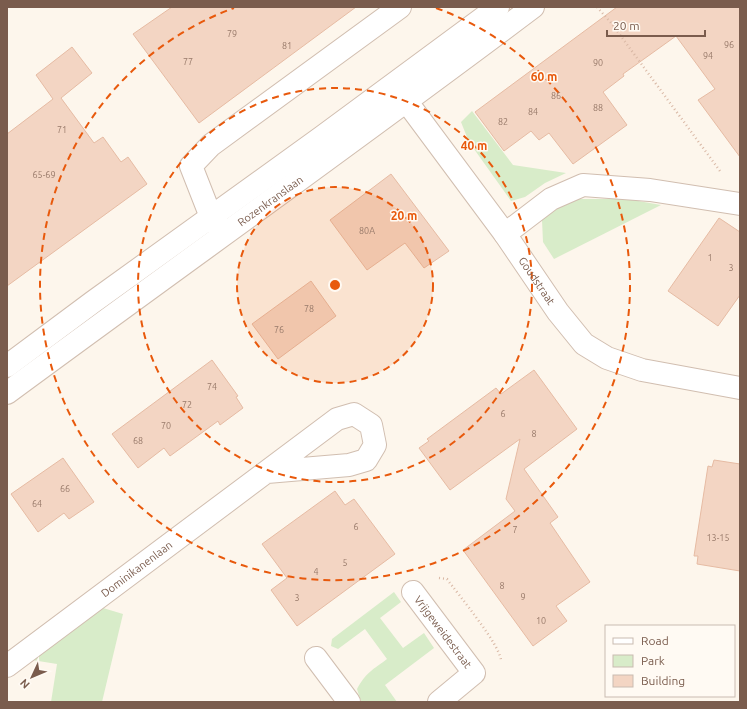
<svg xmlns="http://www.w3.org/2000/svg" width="747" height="709" viewBox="0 0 747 709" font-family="Ubuntu,sans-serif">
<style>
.green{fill:#d8ecc9}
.building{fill:#f3d5c3;stroke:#e6bba3}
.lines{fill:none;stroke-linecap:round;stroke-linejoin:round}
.minor-casing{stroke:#d1beb0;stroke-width:24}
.path{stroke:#d9b8a5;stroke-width:2.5;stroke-dasharray:1 3;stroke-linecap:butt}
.minor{stroke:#fff;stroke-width:22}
.ring{fill:none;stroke:#e8590c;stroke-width:2;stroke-dasharray:7 5}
.labels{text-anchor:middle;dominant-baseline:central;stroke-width:3;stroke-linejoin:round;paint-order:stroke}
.number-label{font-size:9px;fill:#987a6a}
.street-label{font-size:11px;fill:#7a5c4d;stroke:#fffaf3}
.centre{fill:#e8590c;stroke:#fffaf3;stroke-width:2}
.ring-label{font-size:12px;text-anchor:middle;font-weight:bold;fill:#e8590c;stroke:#fffaf3;stroke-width:3;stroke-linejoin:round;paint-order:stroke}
</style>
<rect width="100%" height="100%" fill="#fdf6ec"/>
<g class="green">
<path d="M 472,111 L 513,165 L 566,173 L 545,183 L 525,197 L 511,201 L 469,142 L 461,122 Z"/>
<path d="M 573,199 L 627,199 L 661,205 L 554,259 L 543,242 L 542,220 L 556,207 Z"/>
<path d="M 394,592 L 401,602 L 380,618 L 403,648 L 424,633 L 434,648 L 385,685 L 397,702 L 361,702 L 357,689 C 367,671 373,670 387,659 L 365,629 L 338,649 L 331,646 L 332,639 Z"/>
<path d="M 103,608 L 123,614 L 102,702 L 51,702 L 57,664 L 32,660 Z"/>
</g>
<g class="building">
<path d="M 172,7 L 356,7 L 199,123 L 133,34 Z"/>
<path d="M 617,7 L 740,7 L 740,157 L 698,100 L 715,89 L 676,36 L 623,74 L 624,76 L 603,92 L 627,125 L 573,164 L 549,133 L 539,140 L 531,131 L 504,151 L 475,112 Z"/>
<path d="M 72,47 L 92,73 L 61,98 L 94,143 L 103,137 L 121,162 L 128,157 L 147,184 L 7,286 L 7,134 L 53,99 L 36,75 Z"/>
<path d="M 391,174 L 449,251 L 424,268 L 405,243 L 367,270 L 330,220 Z"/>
<path d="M 719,218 L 740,232 L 740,295 L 718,326 L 668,291 Z"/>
<path d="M 311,281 L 336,316 L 278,359 L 252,324 Z"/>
<path d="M 212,360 L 238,396 L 236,397 L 243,408 L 220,425 L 218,421 L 170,456 L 164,448 L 138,468 L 112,434 Z"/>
<path d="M 534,370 L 577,429 L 524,469 L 558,517 L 550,523 L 590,582 L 556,606 L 567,621 L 533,646 L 463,550 L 515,511 L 506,499 L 520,439 L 450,490 L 419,448 L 429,441 L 427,439 L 496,388 L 501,394 Z"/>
<path d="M 63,458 L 94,502 L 69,519 L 64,513 L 38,532 L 11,494 Z"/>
<path d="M 714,460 L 740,464 L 740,571 L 697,564 L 698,556 L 694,556 L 708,466 L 712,467 Z"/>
<path d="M 335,491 L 345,505 L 354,499 L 395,554 L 297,626 L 271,590 L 287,578 L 262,544 Z"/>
</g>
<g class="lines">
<defs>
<g id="minor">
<path id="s1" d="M 398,90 L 505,234 L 558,312 L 584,344 L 607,358 L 642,370 L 740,388"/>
<path d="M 219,227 L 211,217 L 191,166 L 211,145 L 400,7"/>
<path d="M 505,234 L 551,199 L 583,185 L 650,190 L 740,204"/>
<path d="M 7,366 L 93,302 L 322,137 L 498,7"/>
<path id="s2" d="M 7,393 C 182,264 359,138 533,7"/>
<path id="s3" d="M 413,592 L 474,673 L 439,702"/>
<path d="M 316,658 L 349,702"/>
<path id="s4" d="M 7,666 L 337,419 L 354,414 L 371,425 L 375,445 L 366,460 L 349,465 L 267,472"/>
</g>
</defs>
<use href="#minor" class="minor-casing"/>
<g class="path">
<path d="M 597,7 L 612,24 L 720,171"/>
<path d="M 439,578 L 447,579 C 457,593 503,648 501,662"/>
</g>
<use href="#minor" class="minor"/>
</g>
<circle cx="335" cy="285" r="98" fill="#e8590c" fill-opacity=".12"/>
<g class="ring">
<circle cx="335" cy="285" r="98"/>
<circle cx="335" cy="285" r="197"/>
<path d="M436 8A295 295 0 1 1 234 8"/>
</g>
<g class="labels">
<g class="number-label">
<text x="232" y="34">79</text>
<text x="729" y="45">96</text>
<text x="287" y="46">81</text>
<text x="708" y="56">94</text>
<text x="188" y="62">77</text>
<text x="598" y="63">90</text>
<text x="556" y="96">86</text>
<text x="598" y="108">88</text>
<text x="533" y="112">84</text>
<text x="503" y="122">82</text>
<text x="62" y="130">71</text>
<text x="44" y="175">65-69</text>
<text x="367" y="231">80A</text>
<text x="710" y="258">1</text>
<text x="731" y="268">3</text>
<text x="309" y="309">78</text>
<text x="279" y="330">76</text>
<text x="212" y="387">74</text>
<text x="187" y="405">72</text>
<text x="503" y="414">6</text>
<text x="166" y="426">70</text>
<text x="534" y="434">8</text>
<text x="138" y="441">68</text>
<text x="65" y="489">66</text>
<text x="37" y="504">64</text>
<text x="356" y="527">6</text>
<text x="515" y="530">7</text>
<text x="718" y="538">13-15</text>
<text x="345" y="563">5</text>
<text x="316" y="572">4</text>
<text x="502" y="586">8</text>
<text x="523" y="597">9</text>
<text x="297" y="598">3</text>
<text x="541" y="621">10</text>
</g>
<g class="street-label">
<text stroke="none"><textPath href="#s2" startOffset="326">Rozenkranslaan</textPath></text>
<text stroke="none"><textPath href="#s1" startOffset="236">Goudstraat</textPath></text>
<text stroke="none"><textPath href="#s4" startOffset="162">Dominikanenlaan</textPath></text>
<text stroke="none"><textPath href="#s3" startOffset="50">Vrijgeweidestraat</textPath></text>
</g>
</g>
<circle cx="335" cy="285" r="6" class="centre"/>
<g class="ring-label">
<text x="544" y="81">60 m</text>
<text x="474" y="150">40 m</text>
<text x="404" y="220">20 m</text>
</g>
<rect width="747" height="709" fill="none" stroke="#7a5c4d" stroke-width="16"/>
<rect x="605" y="625" width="130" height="72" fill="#fffaf3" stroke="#cabbb1"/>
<rect x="613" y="638" width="20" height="6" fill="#ffffff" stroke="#cabbb1"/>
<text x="641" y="645" font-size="12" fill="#7a5c4d">Road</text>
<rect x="613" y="655" width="20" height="12" fill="#d8ecc9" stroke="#cabbb1"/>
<text x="641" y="665" font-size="12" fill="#7a5c4d">Park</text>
<rect x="613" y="675" width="20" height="12" fill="#f3d5c3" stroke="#cabbb1"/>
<text x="641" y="685" font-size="12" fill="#7a5c4d">Building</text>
<g transform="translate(32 677) rotate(226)" stroke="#fffaf3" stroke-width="3" paint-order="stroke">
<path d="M0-3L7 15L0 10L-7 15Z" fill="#7a5c4d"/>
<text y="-6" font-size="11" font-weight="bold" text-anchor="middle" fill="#7a5c4d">N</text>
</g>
<path d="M607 30v6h98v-6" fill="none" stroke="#7a5c4d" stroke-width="2"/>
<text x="613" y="30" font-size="12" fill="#7a5c4d" stroke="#fffaf3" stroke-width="3" paint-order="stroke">20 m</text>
</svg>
